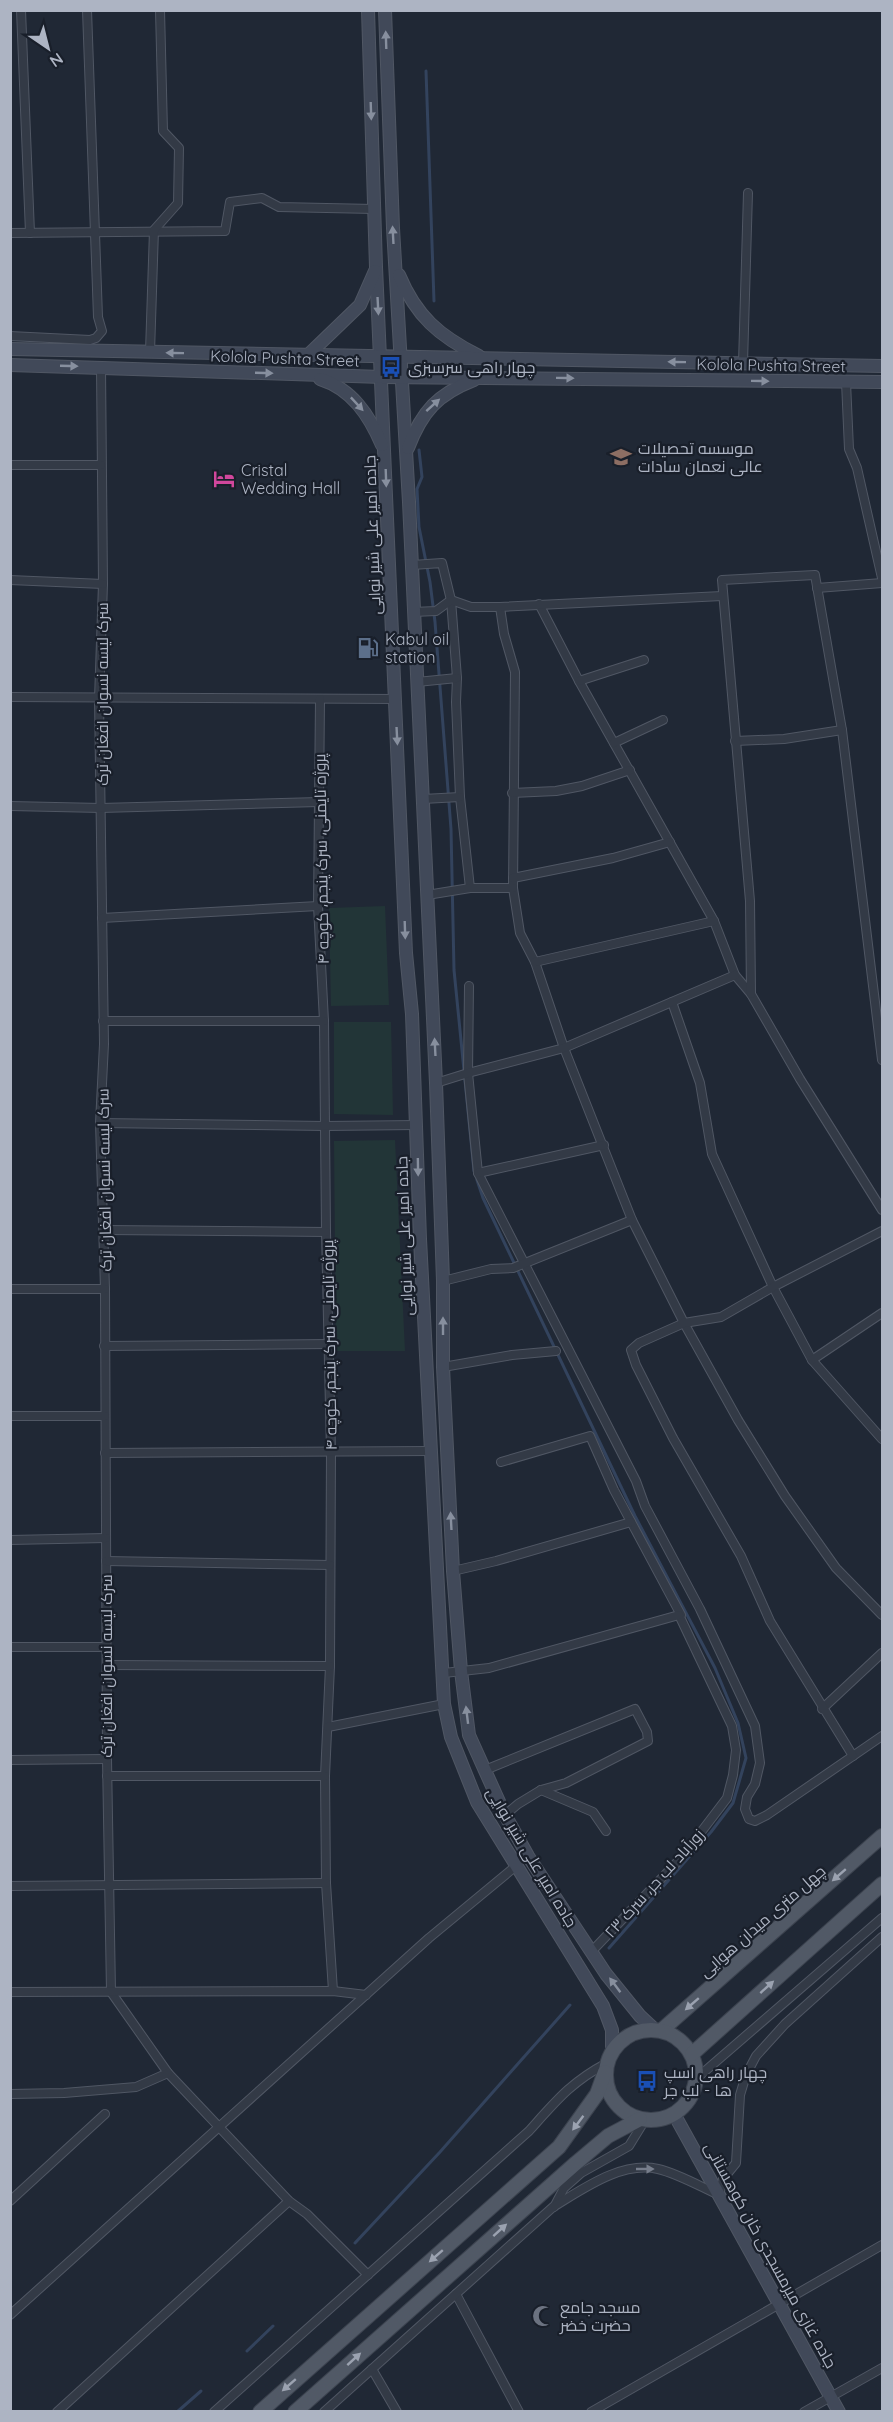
<svg xmlns="http://www.w3.org/2000/svg" width="893" height="2422" viewBox="0 0 893 2422" font-family="Quicksand,Cairo,sans-serif">
<style>
.green{fill:#223537}
.lines{fill:none;stroke-linecap:round;stroke-linejoin:round}
.stream{stroke:#33435d;stroke-width:3}
.street-casing{stroke:#505764;stroke-width:10}
.secondary-casing{stroke:#505764;stroke-width:14}
.primary-casing{stroke:#3c434f;stroke-width:16}
.street{stroke:#333a46;stroke-width:8}
.secondary{stroke:#414959;stroke-width:12}
.primary{stroke:#515966;stroke-width:14}
.oneway{fill:#878f9e}
.oneway2{fill:#9ba2b0}
.oneway3{fill:#767d8b}
.labels{text-anchor:middle;dominant-baseline:central;stroke-width:4.5;stroke-linejoin:round;paint-order:stroke}
.street-label{font-size:16px;fill:#adb4c3;stroke:#191f2a}
.poi-label{font-size:16px;fill:#adb4c3;stroke:#191f2a;text-anchor:start}
</style>
<rect width="100%" height="100%" fill="#202835"/>
<g class="green">
<path d="M 385,906 L 389,1005 L 331,1006 L 329,908 Z"/>
<path d="M 334,1022 L 391,1022 L 393,1115 L 334,1114 Z"/>
<path d="M 395,1140 L 405,1351 L 336,1351 L 334,1141 Z"/>
</g>
<g class="lines">
<g class="stream">
<path d="M 426,71 L 434,301"/>
<path d="M 419,450 L 422,477 L 417,489 L 419,527 L 430,582 L 435,622 L 451,829 L 454,970 L 474,1171"/>
<path d="M 477,1180 L 483,1198 L 635,1516 L 715,1668 L 738,1723 L 746,1758 L 733,1803 L 711,1832 L 609,1948"/>
<path d="M 355,2243 L 440,2152 L 570,2005"/>
<path d="M 247,2351 L 273,2326"/>
<path d="M 177,2412 L 201,2391"/>
</g>
<defs>
<g id="street">
<path d="M 21,10 L 30,233"/>
<path d="M 10,233 L 225,231 L 230,202 L 262,198 L 279,207 L 374,209"/>
<path d="M 10,336 L 90,340 L 96,338 L 102,331 L 98,317 L 87,10"/>
<path d="M 150,352 L 154,230 L 178,203 L 179,148 L 163,131 L 160,10"/>
<path d="M 743,363 L 748,193"/>
<path d="M 101,367 L 103,584 L 99,699 L 104,1044 L 100,1123 L 105,1289 L 107,1759 L 111,1992 L 168,2073 L 289,2201 L 307,2214 L 368,2275"/>
<path d="M 846,382 L 849,449 L 857,468 L 882,578"/>
<path d="M 10,465 L 101,465"/>
<path d="M 412,565 L 442,563 L 451,600 L 457,678 L 456,702 L 460,797 L 470,888"/>
<path d="M 10,580 L 103,584"/>
<path d="M 817,588 L 882,583"/>
<path d="M 539,604 L 579,681 L 714,921 L 735,975 L 751,994 L 800,1079 L 882,1210"/>
<path d="M 500,607 L 504,634 L 515,672 L 513,888 L 520,933 L 535,962 L 564,1048 L 632,1220 L 684,1323 L 738,1420 L 785,1496 L 836,1568 L 882,1615"/>
<path d="M 413,612 L 436,611 L 451,600 L 471,607 L 500,607 L 722,596"/>
<path d="M 579,681 L 644,660"/>
<path d="M 417,682 L 457,678"/>
<path d="M 10,697 L 395,699"/>
<path d="M 320,699 L 318,906 L 324,1021 L 326,1232 L 331,1451 L 330,1666 L 325,1776 L 326,1883 L 333,1991"/>
<path d="M 735,741 L 784,739 L 842,730"/>
<path d="M 614,743 L 663,720"/>
<path d="M 512,793 L 556,791 L 582,786 L 630,770"/>
<path d="M 423,799 L 460,797"/>
<path d="M 10,806 L 101,808 L 319,802"/>
<path d="M 513,878 L 613,858 L 670,842"/>
<path d="M 427,895 L 470,888 L 513,888"/>
<path d="M 102,918 L 318,906"/>
<path d="M 535,962 L 714,921"/>
<path d="M 469,986 L 468,1073 L 478,1173 L 636,1481 L 645,1506 L 700,1609 L 755,1726 L 760,1763 L 755,1784 L 747,1797 L 745,1809 L 749,1819 L 755,1821 L 767,1815 L 882,1736"/>
<path d="M 751,994 L 750,901 L 722,580 L 815,575 L 842,730 L 882,1060"/>
<path d="M 672,1002 L 700,1083 L 712,1154 L 773,1287 L 812,1360 L 882,1439"/>
<path d="M 103,1021 L 324,1021"/>
<path d="M 436,1083 L 468,1073 L 564,1048 L 735,975"/>
<path d="M 100,1123 L 325,1126 L 417,1125"/>
<path d="M 478,1173 L 604,1145"/>
<path d="M 104,1230 L 326,1232"/>
<path d="M 443,1281 L 491,1269 L 513,1268 L 632,1220"/>
<path d="M 10,1289 L 105,1289"/>
<path d="M 104,1346 L 329,1344"/>
<path d="M 812,1360 L 882,1313"/>
<path d="M 443,1367 L 512,1355 L 556,1351"/>
<path d="M 10,1416 L 105,1416"/>
<path d="M 105,1453 L 431,1451"/>
<path d="M 501,1462 L 590,1436 L 614,1490 L 681,1615 L 679,1615 L 732,1726 L 736,1750 L 733,1775 L 727,1798 L 682,1857 L 592,1951"/>
<path d="M 10,1540 L 106,1538"/>
<path d="M 106,1561 L 330,1565"/>
<path d="M 453,1571 L 496,1561 L 631,1522"/>
<path d="M 10,1647 L 107,1647"/>
<path d="M 107,1665 L 330,1666"/>
<path d="M 444,1673 L 489,1668 L 679,1615"/>
<path d="M 822,1709 L 882,1653"/>
<path d="M 328,1727 L 444,1704"/>
<path d="M 853,1756 L 770,1621 L 741,1556 L 673,1438 L 636,1365 L 631,1350 L 639,1343 L 684,1323 L 721,1317 L 773,1287 L 882,1231"/>
<path d="M 10,1760 L 107,1759"/>
<path d="M 485,1770 L 635,1709 L 647,1732 L 648,1741 L 566,1783 L 541,1790 L 518,1804 L 505,1815"/>
<path d="M 107,1776 L 325,1776"/>
<path d="M 541,1790 L 593,1812 L 606,1831"/>
<path d="M 10,1886 L 326,1883"/>
<path d="M 10,1992 L 333,1991 L 366,1995"/>
<path d="M 697,2078 L 882,1918"/>
<path d="M 10,2094 L 64,2093 L 136,2087 L 168,2073"/>
<path d="M 10,2201 L 105,2114"/>
<path d="M 554,2207 L 564,2188 L 581,2173 L 629,2146 L 645,2120"/>
<path d="M 456,2294 L 519,2412"/>
<path d="M 10,2315 L 429,1938 L 516,1866"/>
<path d="M 372,2369 L 397,2412"/>
<path d="M 57,2412 L 289,2201"/>
<path d="M 214,2412 L 529,2131 C 556,2101 571,2082 607,2063"/>
<path d="M 324,2412 L 553,2207 C 583,2189 621,2161 658,2169 C 679,2174 699,2186 719,2195 L 723,2179 L 736,2163 L 740,2095 L 746,2075 L 756,2056 L 785,2024 L 882,1937"/>
<path d="M 591,2412 L 882,2245"/>
<path d="M 804,2412 L 882,2368"/>
</g>
<g id="secondary">
<path d="M 368,10 L 376,267 L 406,953 L 412,1014 L 420,1239 L 444,1704 L 451,1737 L 477,1802 L 603,2006 L 612,2030 L 612,2051"/>
<path d="M 385,10 L 393,228 L 409,502 L 436,1083 L 443,1281 L 443,1367 L 453,1571 L 461,1671 L 469,1735 L 505,1815 L 528,1856 L 606,1974 L 640,2016 L 654,2029"/>
<path d="M 399,275 C 416,316 439,336 479,356"/>
<path d="M 10,349 L 882,366"/>
<path d="M 307,356 L 360,305 L 375,271"/>
<path d="M 10,365 L 382,377 L 882,382"/>
<path d="M 320,379 C 352,389 369,415 382,445"/>
<path d="M 408,448 C 422,411 438,394 474,380"/>
<path d="M 674,2114 L 839,2412"/>
</g>
<g id="primary">
<path d="M 663,2029 L 882,1836"/>
<circle cx="651" cy="2075" r="45"/>
<path d="M 692,2054 L 882,1884"/>
<path d="M 260,2412 L 559,2147 L 597,2094 L 605,2072"/>
<path d="M 295,2412 L 576,2163 L 608,2136 L 640,2119"/>
</g>
</defs>
<use href="#street" class="street-casing"/>
<use href="#secondary" class="secondary-casing"/>
<use href="#primary" class="primary-casing"/>
<use href="#street" class="street"/>
<use href="#secondary" class="secondary"/>
<use href="#primary" class="primary"/>
</g>
<defs><path id="oneway-solid" d="M-6-.8H1V-3.2L6.5 0L1 3.2V.8H-6Z" transform="scale(1.5)"/></defs>
<g class="oneway">
<use href="#oneway-solid" transform="translate(386 40) rotate(-92)"/>
<use href="#oneway-solid" transform="translate(371 111) rotate(88)"/>
<use href="#oneway-solid" transform="translate(393 235) rotate(-93)"/>
<use href="#oneway-solid" transform="translate(378 306) rotate(87)"/>
<use href="#oneway-solid" transform="translate(175 353) rotate(-179)"/>
<use href="#oneway-solid" transform="translate(677 362) rotate(-179)"/>
<use href="#oneway-solid" transform="translate(69 366) rotate(2)"/>
<use href="#oneway-solid" transform="translate(264 373) rotate(2)"/>
<use href="#oneway-solid" transform="translate(565 378) rotate(1)"/>
<use href="#oneway-solid" transform="translate(760 381) rotate(1)"/>
<use href="#oneway-solid" transform="translate(357 404) rotate(47)"/>
<use href="#oneway-solid" transform="translate(433 405) rotate(-42)"/>
<use href="#oneway-solid" transform="translate(386 478) rotate(88)"/>
<use href="#oneway-solid" transform="translate(397 736) rotate(87)"/>
<use href="#oneway-solid" transform="translate(405 930) rotate(88)"/>
<use href="#oneway-solid" transform="translate(435 1047) rotate(-93)"/>
<use href="#oneway-solid" transform="translate(418 1167) rotate(89)"/>
<use href="#oneway-solid" transform="translate(443 1326) rotate(-90)"/>
<use href="#oneway-solid" transform="translate(451 1521) rotate(-93)"/>
<use href="#oneway-solid" transform="translate(467 1715) rotate(-97)"/>
<use href="#oneway-solid" transform="translate(615 1985) rotate(-127)"/>
</g>
<g class="oneway2">
<use href="#oneway-solid" transform="translate(839 1875) rotate(139)"/>
<use href="#oneway-solid" transform="translate(767 1987) rotate(-42)"/>
<use href="#oneway-solid" transform="translate(692 2004) rotate(139)"/>
<use href="#oneway-solid" transform="translate(578 2123) rotate(127)"/>
<use href="#oneway-solid" transform="translate(500 2230) rotate(-42)"/>
<use href="#oneway-solid" transform="translate(436 2256) rotate(139)"/>
<use href="#oneway-solid" transform="translate(354 2359) rotate(-42)"/>
<use href="#oneway-solid" transform="translate(289 2385) rotate(139)"/>
</g>
<use class="oneway3" href="#oneway-solid" transform="translate(645 2169)"/>
<defs>
<symbol id="bus-bare" viewBox="-9 -9 18 18"><path d="M-5-6H5V4H4V6H2V4H-2V6H-4V4H-5ZM-3.5-4V0h7V-4ZM-3.5 1.2v1.5H-2V1.2ZM2 1.2v1.5H3.5V1.2Z" fill="#1a4fb4" stroke="#191f2a" stroke-width="2.5" paint-order="stroke"/></symbol>
<symbol id="university-bare" viewBox="-9 -9 18 18"><path d="M0-5L7-2L0 1L-7-2ZM-4 1L0 2.5L4 1V4Q0 6-4 4Z" fill="#8d6e63" stroke="#191f2a" stroke-width="2.5" paint-order="stroke"/></symbol>
<symbol id="hotel-bare" viewBox="-9 -9 18 18"><path d="M-6-4.5h1.5V1H6V5H4.5V3h-9V5H-6ZM-4 0a1.8 1.8 0 1 1 3.6 0ZM.5 0V-2.5h3Q6-2.5 6 0Z" fill="#d1479c" stroke="#191f2a" stroke-width="2.5" paint-order="stroke"/></symbol>
<symbol id="fuel-bare" viewBox="-9 -9 18 18"><path d="M-5.5-6h7V0h2V4h1.3V-2.5L3-4.5l.8-.8L6-3V5H2.5V1h-1V6h-7ZM-4.2-4.7v3.2H.2V-4.7Z" fill="#5c6f8a" stroke="#191f2a" stroke-width="2.5" paint-order="stroke"/></symbol>
<symbol id="mosque-bare" viewBox="-9 -9 18 18"><path d="M3.5-4.9A6 6 0 1 0 3.5 4.9A5 5 0 1 1 3.5-4.9Z" fill="#6b7280" stroke="#191f2a" stroke-width="2.5" paint-order="stroke"/></symbol>
</defs>
<g fill-rule="evenodd">
<use href="#bus-bare" x="376" y="352" width="30" height="30"/>
<use href="#university-bare" x="606" y="442" width="30" height="30"/>
<use href="#hotel-bare" x="209" y="464" width="30" height="30"/>
<use href="#fuel-bare" x="353" y="633" width="30" height="30"/>
<use href="#bus-bare" x="632" y="2066" width="30" height="30"/>
<use href="#mosque-bare" x="528" y="2301" width="30" height="30"/>
</g>
<g class="labels">
<g class="street-label">
<text transform="translate(285 358) rotate(2)">Kolola Pushta Street</text>
<text transform="translate(771 365) rotate(1)">Kolola Pushta Street</text>
<text transform="translate(372 535) rotate(-92)">جاده امیر علی شیر نوایی</text>
<text transform="translate(102 694) rotate(-90)">سرک لیسه نسوان افغان‌ ترک</text>
<text transform="translate(321 859) rotate(-91)">پروژه تایمنی، سرک پنجم، کوچه ۴</text>
<text transform="translate(104 1180) rotate(-91)">سرک لیسه نسوان افغان‌ ترک</text>
<text transform="translate(404 1236) rotate(-92)">جاده امیر علی شیر نوایی</text>
<text transform="translate(329 1345) rotate(-91)">پروژه تایمنی، سرک پنجم، کوچه ۴</text>
<text transform="translate(106 1666) rotate(-90)">سرک لیسه نسوان افغان‌ ترک</text>
<text transform="translate(532 1857) rotate(59)">جاده امیر علی شیر نوایی</text>
<text transform="translate(654 1883) rotate(-48)">زورآباد لب جر، سرک ۲۳</text>
<text transform="translate(762 1921) rotate(-41)">چهل متری میدان هوایی</text>
<text transform="translate(771 2255) rotate(61)">جاده غازی میرمسجدی خان کوهستانی</text>
</g>
<g class="poi-label">
<text x="408" y="367">چهار راهی سرسبزی</text>
<text x="638" y="448">موسسه تحصیلات<tspan x="638" dy="18">عالی نعمان سادات</tspan></text>
<text x="241" y="470">Cristal<tspan x="241" dy="18">Wedding Hall</tspan></text>
<text x="385" y="639">Kabul oil<tspan x="385" dy="18">station</tspan></text>
<text x="664" y="2072">چهار راهی اسپ<tspan x="664" dy="18">ها - لب جر</tspan></text>
<text x="560" y="2307">مسجد جامع<tspan x="560" dy="18">حضرت خضر</tspan></text>
</g>
</g>
<rect width="893" height="2422" fill="none" stroke="#adb4c3" stroke-width="24"/>
<g transform="translate(48 48) rotate(145)" stroke="#191f2a" stroke-width="4.5" paint-order="stroke">
<path d="M0-4.5L10 22L0 15L-10 22Z" fill="#adb4c3"/>
<text y="-9" font-size="16" font-weight="bold" text-anchor="middle" fill="#adb4c3">N</text>
</g>
</svg>
